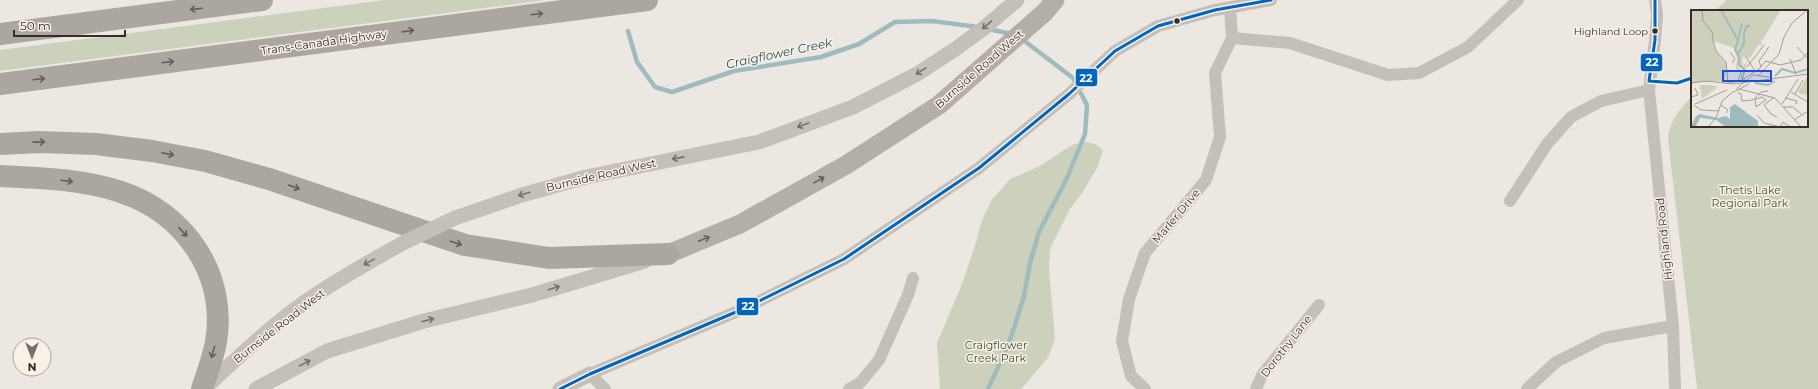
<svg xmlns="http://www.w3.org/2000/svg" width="1818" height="389" viewBox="0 0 1818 389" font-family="Montserrat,sans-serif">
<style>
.green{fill:#cdd1bc}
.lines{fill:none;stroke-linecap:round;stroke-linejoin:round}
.stream{stroke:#9ebcbd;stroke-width:4.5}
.minor{stroke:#c5bfba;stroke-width:12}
.tertiary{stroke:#c5bfba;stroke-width:15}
.primary{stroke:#b4aea9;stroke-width:19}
.motorway{stroke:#aba6a0;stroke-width:22}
.tertiary-bridge{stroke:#c5bfba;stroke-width:15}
.bus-1-casing{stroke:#f9f1e8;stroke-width:6}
.bus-1{stroke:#0065bd;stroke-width:3}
.oneway{stroke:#655d58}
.oneway2{stroke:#766f6a}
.oneway3{stroke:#68615c}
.bus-dot{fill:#362d28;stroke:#f9f1e8;stroke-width:1.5}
.labels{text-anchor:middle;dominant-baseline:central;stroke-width:3;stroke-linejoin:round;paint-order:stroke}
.bus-label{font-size:10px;fill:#362d28;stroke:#f9f1e8;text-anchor:end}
.street-label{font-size:11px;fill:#362d28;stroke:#f9f1e8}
.park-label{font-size:11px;fill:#45532d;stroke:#f9f1e8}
.water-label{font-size:12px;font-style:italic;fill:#1f5156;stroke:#f9f1e8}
.inset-river{fill:none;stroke:#9ebcbd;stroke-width:2}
.inset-road{fill:none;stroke:#a39d97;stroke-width:1}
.view{fill:#1d4ed8;fill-opacity:0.15;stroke:#1d4ed8;stroke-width:2}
.inset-edge{fill:none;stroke:#362d28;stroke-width:2}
.line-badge{stroke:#f9f1e8;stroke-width:1.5}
.badge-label{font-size:11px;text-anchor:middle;font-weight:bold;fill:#fff}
</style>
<rect width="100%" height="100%" fill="#ece7e1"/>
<g class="green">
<path d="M 385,0 L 546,0 L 0,71 L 0,50 Z"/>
<path d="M 1726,0 L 1818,0 L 1818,389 L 1697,389 L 1668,139 C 1669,121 1680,109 1692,96 L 1692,126 L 1807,126 L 1807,11 L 1715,11 Z"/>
<path d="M 1086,142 L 1095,144 L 1103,150 L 1097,168 L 1082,193 L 1070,209 L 1050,249 L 1049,269 L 1055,339 L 1048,358 L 1021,389 L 940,389 L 937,343 L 962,284 L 977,239 L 982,220 L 991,201 L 1010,179 L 1040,166 L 1067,148 L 1075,144 Z"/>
</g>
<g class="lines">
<g class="stream">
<path d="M 988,29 L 1012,34"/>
<path d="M 628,31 L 637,62 L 655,87 L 672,92 L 734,71 L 821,57 L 859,44 L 895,22 L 932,21 L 978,27"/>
<path d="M 988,389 L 1008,345 L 1015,325 L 1024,296 L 1030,263 L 1039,232 L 1067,178 L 1085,134 L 1087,105 L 1073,78 L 1022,39"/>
</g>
<g class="minor">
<path d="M 1655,0 L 1657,15 L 1655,41 L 1649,90 L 1673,326 L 1675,389"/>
<path d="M 1232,38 L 1290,43 L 1388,75 L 1419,73 L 1468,47 L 1518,0"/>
<path d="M 1510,201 L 1547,144 L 1571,117 L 1601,101 L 1649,90"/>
<path d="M 605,389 L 590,374 L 743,309 L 844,259 L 979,168 L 1069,94 L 1115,51 L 1158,26 L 1215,10 L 1271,0"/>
<path d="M 849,389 L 860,383 L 879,360 L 908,295 L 913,278"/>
<path d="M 1145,389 L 1131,376 L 1122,341 L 1129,299 L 1145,253 L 1206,180 L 1220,137 L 1215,73 L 1232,38 L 1230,8"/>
<path d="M 1256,389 L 1262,375 L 1319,305"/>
<path d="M 1527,389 L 1556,362 L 1604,338 L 1673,326"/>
</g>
<g class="tertiary">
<path d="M 455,218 L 522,195 L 586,177 L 759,142 L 853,107 L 917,74 L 954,50 L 984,28 L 1017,0"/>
<path d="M 204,389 C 237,358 271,326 308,300 C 338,279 371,261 403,243"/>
<path d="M 256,389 L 327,351 L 424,321 L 532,295 L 645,261"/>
<path d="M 560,389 L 590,374"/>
</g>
<path class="primary" d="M 668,254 L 740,224 L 846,165 L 939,105 L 1045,12 L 1055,0"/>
<g class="motorway">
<path d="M 0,34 L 262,0"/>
<path d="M 0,84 L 647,0"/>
<path d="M 0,144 L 39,142 L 96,144 L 152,151 L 205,161 L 269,179 L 465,245 L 549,258 L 668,254"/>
<path d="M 0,176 C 40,178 82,179 121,192 C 185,213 227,274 216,342 C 213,358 207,374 202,389"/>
</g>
<path class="tertiary-bridge" d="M 403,243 L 455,218"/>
<defs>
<g id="bus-1">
<path d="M 1655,0 L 1655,40 L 1649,81 L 1677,83 L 1692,78"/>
<path d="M 560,389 L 590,374 L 743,309 L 844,259 L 979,168 L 1069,94 L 1115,51 L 1158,26 L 1215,10 L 1271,0"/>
</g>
</defs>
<use href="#bus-1" class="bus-1-casing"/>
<use href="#bus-1" class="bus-1"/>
</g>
<defs><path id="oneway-shaft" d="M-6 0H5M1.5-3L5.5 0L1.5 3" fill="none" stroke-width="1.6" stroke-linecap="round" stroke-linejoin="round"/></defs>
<g class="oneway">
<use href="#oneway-shaft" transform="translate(196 9) rotate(173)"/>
<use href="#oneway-shaft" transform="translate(537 14) rotate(-7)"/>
<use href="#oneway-shaft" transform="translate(408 31) rotate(-8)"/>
<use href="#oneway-shaft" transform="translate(168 62) rotate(-7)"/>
<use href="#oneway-shaft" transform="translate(39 79) rotate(-7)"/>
<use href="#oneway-shaft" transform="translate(39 142) rotate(-1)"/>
<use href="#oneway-shaft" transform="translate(168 154) rotate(11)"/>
<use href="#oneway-shaft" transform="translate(67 181) rotate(7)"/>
<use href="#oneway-shaft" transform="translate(294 187) rotate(19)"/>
<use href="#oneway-shaft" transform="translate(183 232) rotate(47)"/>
<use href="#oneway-shaft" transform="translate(456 243) rotate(18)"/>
<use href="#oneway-shaft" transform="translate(213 352) rotate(106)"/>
</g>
<g class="oneway2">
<use href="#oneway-shaft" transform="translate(987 25) rotate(140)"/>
<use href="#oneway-shaft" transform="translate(921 71) rotate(148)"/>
<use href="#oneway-shaft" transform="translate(803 125) rotate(160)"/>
<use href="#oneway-shaft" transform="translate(678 158) rotate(169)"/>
<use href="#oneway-shaft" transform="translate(524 194) rotate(163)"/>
<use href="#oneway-shaft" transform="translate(369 262) rotate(151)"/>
<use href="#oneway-shaft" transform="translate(554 288) rotate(-17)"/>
<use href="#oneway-shaft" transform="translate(428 320) rotate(-15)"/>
<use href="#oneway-shaft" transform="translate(305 363) rotate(-28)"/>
</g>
<g class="oneway3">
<use href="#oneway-shaft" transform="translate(819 180) rotate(-29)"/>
<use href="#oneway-shaft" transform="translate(704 239) rotate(-22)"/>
</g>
<g class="bus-dot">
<circle cx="1177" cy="21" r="3.5"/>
<circle cx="1655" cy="31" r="3.5"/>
</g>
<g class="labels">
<g class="bus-label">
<text x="1648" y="31">Highland Loop</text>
</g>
<g class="street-label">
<text transform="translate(324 42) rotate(-8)">Trans-Canada Highway</text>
<text transform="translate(979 69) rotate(-41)">Burnside Road West</text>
<text transform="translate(601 175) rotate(-13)">Burnside Road West</text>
<text transform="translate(1176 216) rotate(-50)">Marler Drive</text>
<text transform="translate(1664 239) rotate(-96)">Highland Road</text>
<text transform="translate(279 326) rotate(-38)">Burnside Road West</text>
<text transform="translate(1286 346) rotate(-52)">Dorothy Lane</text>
</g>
<g class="park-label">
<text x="1750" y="190">Thetis Lake<tspan x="1750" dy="13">Regional Park</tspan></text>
<text x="996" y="345">Craigflower<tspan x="996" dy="13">Creek Park</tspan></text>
</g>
<g class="water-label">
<text transform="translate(779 53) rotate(-12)">Craigflower Creek</text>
</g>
</g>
<g transform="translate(1691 10)">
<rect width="117" height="117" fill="#ece7e1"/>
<path d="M 0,0 L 90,0 L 70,32 L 71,36 L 68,34 L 59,48 L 51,47 L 52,56 L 56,52 L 53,66 L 50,67 L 52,59 L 44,55 L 47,50 L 43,38 L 22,31 L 25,41 L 35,53 L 34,71 L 0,73 ZM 116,67 L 117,85 L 109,84 L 107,82 ZM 9,75 L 21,75 L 27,77 L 11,89 Z" fill="#cdd1bc"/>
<path d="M 44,94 L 67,111 L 67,117 L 35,117 L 25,110 L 9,108 L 4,117 L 0,117 L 5,106 L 9,104 L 27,108 L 35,106 L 39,109 L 39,97 Z" fill="#9ebcbd"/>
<path class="inset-river" d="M 30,0 L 47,30 L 44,40 L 48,47 L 48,55 L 54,60 L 51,68 L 54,70M 47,31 L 51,13M 47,44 L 53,33 L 53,23 L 56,16 L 59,16M 84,66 L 91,59 L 104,63 L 117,59M 64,73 L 77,75 L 84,71"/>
<path class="inset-road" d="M 11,0 L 12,11 L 22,23 L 21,27 L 25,41 L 35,52 L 37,73 L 49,71 L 68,59 L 75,51 L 89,55 L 110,50 L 117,42M 106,37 L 117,49M 39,42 L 44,49 L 41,53M 55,47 L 64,61M 99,49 L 105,64M 45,57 L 50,62 L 47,71M 56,57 L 73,35M 70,57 L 68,51 L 78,37 L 76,39M 62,65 L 78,67M 68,65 L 88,44 L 93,27 L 101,13 L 116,0M 0,73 L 15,71 L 42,74 L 117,64M 45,79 L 62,65M 48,79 L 84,88 L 110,117M 43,82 L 58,74M 100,82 L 117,92M 47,83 L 50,84 L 51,91 L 62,90 L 70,82 L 77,81M 104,84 L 112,70M 0,87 L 7,85 L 4,78M 64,88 L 65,97 L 75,90 L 71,87 L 65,89M 82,88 L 73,95 L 80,104 L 86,107M 95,88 L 106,91 L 105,94M 4,94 L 36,80M 91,94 L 107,69M 3,95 L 10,100 L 28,101M 30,95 L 37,100 L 35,103M 93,97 L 102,97 L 110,104M 66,105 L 73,113 L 89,117M 103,110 L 117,101M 17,117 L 25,108 L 31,91 L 43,81M 89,117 L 92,112 L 98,116"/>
<path class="view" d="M 32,61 L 80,61 L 80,71 L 32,71 Z"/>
<rect width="117" height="117" class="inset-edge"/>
</g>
<g class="line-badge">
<rect x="1640" y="53" width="23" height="19" rx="4" fill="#0065bd"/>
<rect x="1075" y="68" width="23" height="19" rx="4" fill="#0065bd"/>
<rect x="736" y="297" width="23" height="19" rx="4" fill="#0065bd"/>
</g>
<g class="badge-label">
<text x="1652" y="66">22</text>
<text x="1086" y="82">22</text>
<text x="748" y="310">22</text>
</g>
<g transform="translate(32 357) rotate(180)"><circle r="19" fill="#f9f1e8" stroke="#aba39b"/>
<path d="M0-3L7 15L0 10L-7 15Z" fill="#766e69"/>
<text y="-6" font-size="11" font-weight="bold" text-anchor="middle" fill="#362d28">N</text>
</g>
<path d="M14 30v6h111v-6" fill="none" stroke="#362d28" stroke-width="2"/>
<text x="20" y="30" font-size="12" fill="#362d28" stroke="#f9f1e8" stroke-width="3" paint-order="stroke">50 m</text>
</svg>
